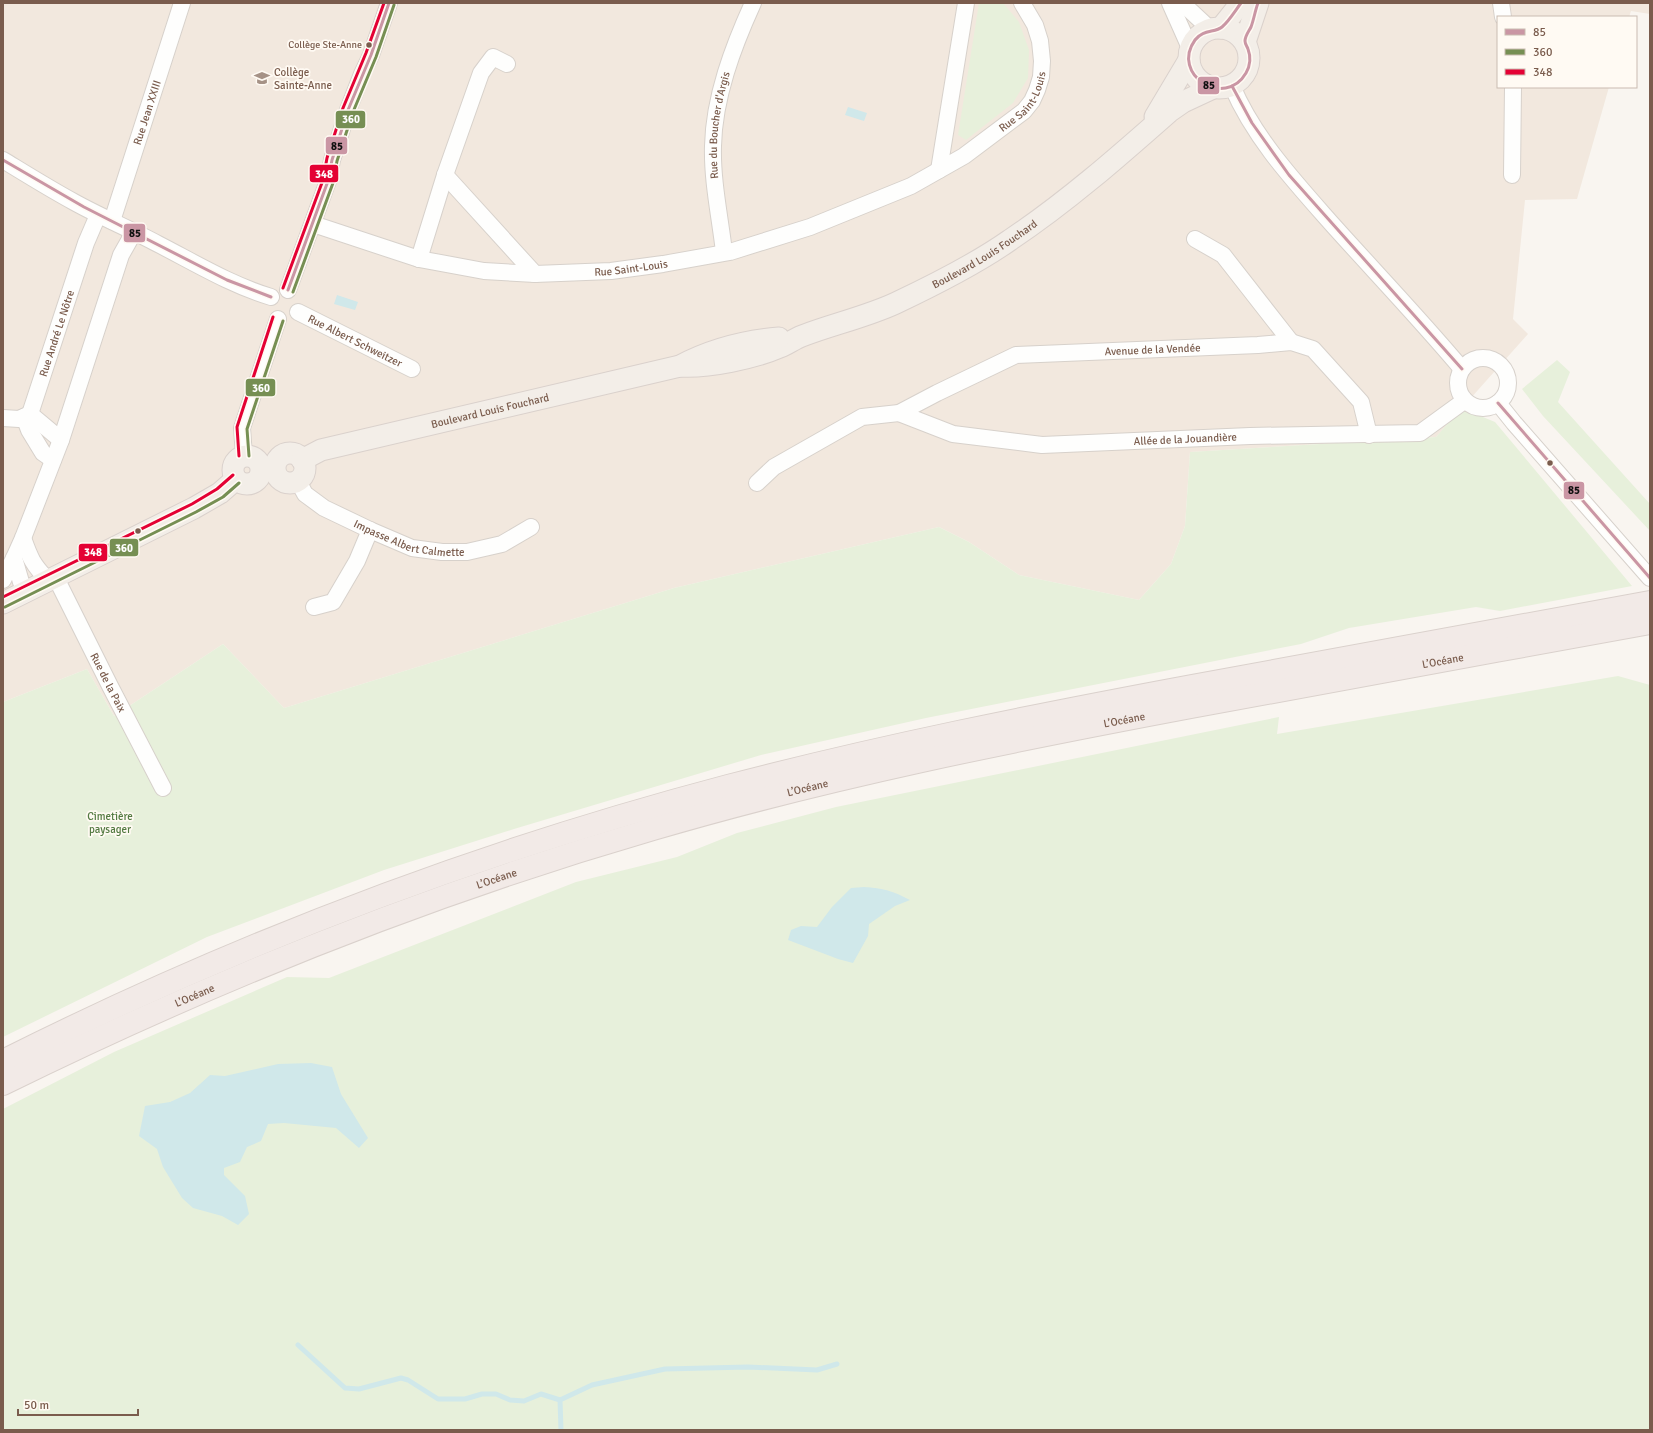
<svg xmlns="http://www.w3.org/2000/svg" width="1653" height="1433" viewBox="0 0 1653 1433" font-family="Signika,sans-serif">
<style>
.residential{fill:#f2e8de}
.green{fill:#e7f0db}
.water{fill:#d0e8ea}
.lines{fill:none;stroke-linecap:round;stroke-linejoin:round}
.stream{stroke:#d0e8ea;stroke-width:5}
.minor-casing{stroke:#d7d1cb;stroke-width:18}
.major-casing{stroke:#dad1cc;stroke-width:23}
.highway-casing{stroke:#dad1cc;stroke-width:24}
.minor{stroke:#fefefd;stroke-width:16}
.major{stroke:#f3eee8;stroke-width:21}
.highway{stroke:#f2eae7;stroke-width:22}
.bus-1-casing{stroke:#fffaf3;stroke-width:6}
.bus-2-casing{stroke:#fffaf3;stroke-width:6}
.bus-3-casing{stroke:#fffaf3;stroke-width:6}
.bus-1{stroke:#ca96a4;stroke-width:3}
.bus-2{stroke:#768f53;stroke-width:3}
.bus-3{stroke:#e40134;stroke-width:3}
.bus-dot{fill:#7a5c4d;stroke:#fffaf3;stroke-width:1.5}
.labels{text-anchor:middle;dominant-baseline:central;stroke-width:3.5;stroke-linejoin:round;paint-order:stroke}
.bus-label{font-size:10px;fill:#7a5c4d;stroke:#fffaf3;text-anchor:end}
.poi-label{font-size:11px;fill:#7a5c4d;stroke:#fffaf3;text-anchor:start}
.street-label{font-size:11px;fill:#7a5c4d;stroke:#fffaf3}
.park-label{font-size:11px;fill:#537a41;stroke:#fffaf3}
.line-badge{stroke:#fffaf3;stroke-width:1.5}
.badge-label{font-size:11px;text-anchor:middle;font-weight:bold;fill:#fff}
.pale-badge-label{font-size:11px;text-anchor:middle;font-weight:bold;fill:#111}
</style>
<rect width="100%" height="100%" fill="#f9f5f0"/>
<path class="residential" d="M 3,3 L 1650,3 L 1650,14 L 1631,11 L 1629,17 L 1498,17 L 1498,87 L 1609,87 L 1577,199 L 1525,200 L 1513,319 L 1528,334 L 1436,437 L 1190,452 L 1185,526 L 1171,564 L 1139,600 L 1019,575 L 969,542 L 939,527 L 674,588 L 284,708 L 223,644 L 114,716 L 87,669 L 3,702 Z"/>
<g class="green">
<path d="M 979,3 L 1003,3 L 1019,22 L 1029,50 L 1028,78 L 1013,103 L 966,140 L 958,135 Z"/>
<path d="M 1557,360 L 1570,372 L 1558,402 L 1650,504 L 1650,531 L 1543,416 L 1522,389 Z"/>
<path d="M 1461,408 L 1495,422 L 1632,586 L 1500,611 L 1476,607 L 1349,628 L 1301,644 L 926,718 L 761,755 L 514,829 L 384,870 L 207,937 L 3,1037 L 3,702 L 87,669 L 114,716 L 223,644 L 284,708 L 674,588 L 939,527 L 969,542 L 1019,575 L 1139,600 L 1171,564 L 1185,526 L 1190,452 L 1436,437 Z"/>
<path d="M 1618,676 L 1650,685 L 1650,1430 L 3,1430 L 3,1109 L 114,1052 L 287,977 L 329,978 L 576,882 L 677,857 L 737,833 L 836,807 L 1279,717 L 1277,734 Z"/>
</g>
<g class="water">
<path d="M 848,107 L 867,113 L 864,121 L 845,115 Z"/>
<path d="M 337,295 L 358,302 L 355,310 L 334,304 Z"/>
<path d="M 864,887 C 883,888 893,891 910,900 L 895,906 L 869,924 L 868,936 L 853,963 L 838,959 L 788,940 L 791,930 L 801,926 L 817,927 L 832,907 L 851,888 Z"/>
<path d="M 311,1063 L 332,1067 L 341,1094 L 368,1138 L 359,1148 L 336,1128 L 284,1123 L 268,1124 L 261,1141 L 247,1147 L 240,1162 L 224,1168 L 224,1175 L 245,1196 L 249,1214 L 238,1225 L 222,1216 L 193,1208 L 182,1198 L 163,1167 L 157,1149 L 139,1136 L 145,1106 L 170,1102 L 190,1093 L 210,1075 L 225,1076 L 278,1064 Z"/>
</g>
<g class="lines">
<g class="stream">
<path d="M 298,1345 L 345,1388 L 359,1389 L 401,1378 L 408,1380 L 438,1399 L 465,1399 L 482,1394 L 496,1394 L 510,1400 L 524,1401 L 541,1394 L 560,1400"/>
<path d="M 561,1430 L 560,1400 L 592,1385 L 665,1369 L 748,1367 L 817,1370 L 837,1364"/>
</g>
<defs>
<g id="minor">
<path d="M 1170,3 L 1190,48"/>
<path d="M 1182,3 L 1210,29"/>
<path d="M 1501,3 L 1503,17"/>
<path d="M 1232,86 C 1254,138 1294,181 1331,223 C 1375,272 1420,319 1462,369"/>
<path d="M 3,160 C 26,174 50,189 74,202 C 101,217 130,229 158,244 C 195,263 231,285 271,297"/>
<path d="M 939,170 L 966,3"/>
<path d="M 445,175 L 535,274"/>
<path d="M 1512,175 L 1513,87"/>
<path id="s1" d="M 112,221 L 182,3"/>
<path id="s2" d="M 313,224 L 419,259 L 484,271 L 535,274 L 611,271 L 663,264 L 730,252 L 810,227 L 911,186 L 964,156 L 1024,111 L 1032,101 L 1037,90 L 1041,77 L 1042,61 L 1040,41 L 1035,25 L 1022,3"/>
<path d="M 1195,239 L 1223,255 L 1291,342"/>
<path id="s3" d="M 724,252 C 720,217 712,181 713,146 C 714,97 733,47 753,3"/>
<path d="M 419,259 L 445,175 L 481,73 L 493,57 L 507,64"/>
<path d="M 288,290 L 328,181 L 332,160 L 348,110 L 362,74 L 371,55 L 389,3"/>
<path id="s4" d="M 298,312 L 412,369"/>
<circle cx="1483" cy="383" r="25"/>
<path d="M 1498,403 L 1514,423 L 1650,578"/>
<path id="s5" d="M 899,413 L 953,434 L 1042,445 L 1250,436 L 1420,433 L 1464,401"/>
<path id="s6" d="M 30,414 L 86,243 L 98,215"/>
<path d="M 30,414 L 61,440"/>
<path d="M 24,417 L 29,430 L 43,453 L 53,460"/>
<path d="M 3,418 L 19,419 L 30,414"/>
<path d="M 244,456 L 242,428 L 278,319"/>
<path id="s7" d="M 298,481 L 305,494 L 324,508 L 370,530 L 412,548 L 442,552 L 467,552 L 502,544 L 531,527"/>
<path id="s8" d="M 757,483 L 774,467 L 862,417 L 899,413 L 937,393 L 1016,355 L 1258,345 L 1291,342 L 1313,349 L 1361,402 L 1369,435"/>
<path d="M 23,538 C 30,558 33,565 48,580"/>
<path id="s9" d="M 55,576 L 110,686 L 163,788"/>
<path d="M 3,580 L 14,558"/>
<path d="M 26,591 L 21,582 L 14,558 L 23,538 L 61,440 L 121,255 L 134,232"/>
<path d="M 314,607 L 333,602 L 357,561 L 370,530"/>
</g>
<g id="major">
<circle cx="1219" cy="58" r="30"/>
<path d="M 1221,28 L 1241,3"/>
<path d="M 1245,42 L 1258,3"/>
<path d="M 1155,117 L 1189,60"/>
<path id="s10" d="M 680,366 C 707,368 755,358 780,347 C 788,344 794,339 802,336 C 833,324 866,317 896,303 C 934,285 976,264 1010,240 C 1067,202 1119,156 1170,111 L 1183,102 L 1213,88"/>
<circle cx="290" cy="468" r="15"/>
<circle cx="247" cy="470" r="14"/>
<path id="s11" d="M 302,460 L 321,450 L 680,366 C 710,350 744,341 779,338"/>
<path d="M 3,603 L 194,508 L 220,493 L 236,479"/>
</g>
<g id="highway">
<path d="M 3,1061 C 234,945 478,852 728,786 C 881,746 1036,715 1192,686 C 1344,657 1497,630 1650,602"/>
<path id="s12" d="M 3,1084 C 212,981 429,894 653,829 C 830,777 1010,741 1191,707 C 1344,678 1497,651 1650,623"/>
</g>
</defs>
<use href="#minor" class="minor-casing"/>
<use href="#major" class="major-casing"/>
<use href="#highway" class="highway-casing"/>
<use href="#minor" class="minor"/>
<use href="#major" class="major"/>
<use href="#highway" class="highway"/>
<defs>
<g id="bus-1">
<path d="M 1241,3 C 1235,11 1229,21 1222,27 C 1215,33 1203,29 1195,40 C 1170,75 1225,109 1246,73 C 1250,66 1251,57 1248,49 C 1247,46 1245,44 1245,41 C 1245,36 1249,31 1251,27 C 1254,19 1255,11 1258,3"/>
<path d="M 1232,86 L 1252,123 L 1289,175 L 1462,369"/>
<path d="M 3,160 L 84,207 L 227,280 L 271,297"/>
<path d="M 288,290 L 328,181 L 332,160 L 348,110 L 371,55 L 389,3"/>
<path d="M 1498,403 L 1650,578"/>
</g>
<g id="bus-2">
<path d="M 293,292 L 333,183 L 337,161 L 353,112 L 376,57 L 394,5"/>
<path d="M 249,456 L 247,429 L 283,321"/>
<path d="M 5,607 L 196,512 L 223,497 L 239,483"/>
</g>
<g id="bus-3">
<path d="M 283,288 L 323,180 L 327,158 L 343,108 L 366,53 L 384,3"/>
<path d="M 239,456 L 237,427 L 273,317"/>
<path d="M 3,597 L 192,504 L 217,489 L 233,475"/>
</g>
</defs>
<use href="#bus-1" class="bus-1-casing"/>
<use href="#bus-2" class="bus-2-casing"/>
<use href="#bus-3" class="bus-3-casing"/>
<use href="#bus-1" class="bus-1"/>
<use href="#bus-2" class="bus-2"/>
<use href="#bus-3" class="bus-3"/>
</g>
<defs>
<symbol id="school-bare" viewBox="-9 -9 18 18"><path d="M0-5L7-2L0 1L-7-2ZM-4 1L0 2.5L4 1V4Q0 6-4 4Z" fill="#a69286" stroke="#fffaf3" stroke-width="2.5" paint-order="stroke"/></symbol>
</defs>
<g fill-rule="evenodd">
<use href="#school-bare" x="251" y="67" width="22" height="22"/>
</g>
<g class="bus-dot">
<circle cx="369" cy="45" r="3.5"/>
<circle cx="1550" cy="463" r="3.5"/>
<circle cx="138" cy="531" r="3.5"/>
</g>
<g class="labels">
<g class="bus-label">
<text x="362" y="45">Collège Ste-Anne</text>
</g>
<g class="poi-label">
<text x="274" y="72">Collège<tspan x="274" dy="13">Sainte-Anne</tspan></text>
</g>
<g class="street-label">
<text stroke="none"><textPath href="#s2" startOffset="761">Rue Saint-Louis</textPath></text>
<text stroke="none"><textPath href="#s1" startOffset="114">Rue Jean XXIII</textPath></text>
<text stroke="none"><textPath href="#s3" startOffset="128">Rue du Boucher d'Argis</textPath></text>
<text stroke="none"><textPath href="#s10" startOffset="328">Boulevard Louis Fouchard</textPath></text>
<text stroke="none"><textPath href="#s2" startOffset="325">Rue Saint-Louis</textPath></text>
<text stroke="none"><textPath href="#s6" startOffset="85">Rue André Le Nôtre</textPath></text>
<text stroke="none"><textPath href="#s4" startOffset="64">Rue Albert Schweitzer</textPath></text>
<text stroke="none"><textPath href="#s8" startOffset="429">Avenue de la Vendée</textPath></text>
<text stroke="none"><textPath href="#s11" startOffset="195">Boulevard Louis Fouchard</textPath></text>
<text stroke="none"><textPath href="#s5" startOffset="291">Allée de la Jouandière</textPath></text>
<text stroke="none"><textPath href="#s7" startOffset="130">Impasse Albert Calmette</textPath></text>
<text stroke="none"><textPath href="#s12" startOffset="1507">L’Océane</textPath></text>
<text stroke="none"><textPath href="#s9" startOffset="119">Rue de la Paix</textPath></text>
<text stroke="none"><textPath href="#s12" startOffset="1183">L’Océane</textPath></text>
<text stroke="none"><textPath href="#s12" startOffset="859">L’Océane</textPath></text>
<text stroke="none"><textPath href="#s12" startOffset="535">L’Océane</textPath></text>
<text stroke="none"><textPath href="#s12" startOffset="211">L’Océane</textPath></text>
</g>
<g class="park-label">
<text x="110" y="816">Cimetière<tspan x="110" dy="13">paysager</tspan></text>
</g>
</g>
<g class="line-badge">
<rect x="1197" y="76" width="23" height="19" rx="4" fill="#ca96a4"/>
<rect x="335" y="110" width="31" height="19" rx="4" fill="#768f53"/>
<rect x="325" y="136" width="23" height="19" rx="4" fill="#ca96a4"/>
<rect x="309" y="164" width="30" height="19" rx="4" fill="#e40134"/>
<rect x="123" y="223" width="23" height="20" rx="4" fill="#ca96a4"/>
<rect x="245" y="378" width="31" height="19" rx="4" fill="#768f53"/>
<rect x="1563" y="481" width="22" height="19" rx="4" fill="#ca96a4"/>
<rect x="109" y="538" width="30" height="19" rx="4" fill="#768f53"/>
<rect x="78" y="543" width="30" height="19" rx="4" fill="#e40134"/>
</g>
<g class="badge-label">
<text x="351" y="123">360</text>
<text x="324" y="178">348</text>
<text x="261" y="392">360</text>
<text x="124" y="552">360</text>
<text x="93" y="556">348</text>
</g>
<g class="pale-badge-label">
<text x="1209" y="89">85</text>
<text x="337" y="150">85</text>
<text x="135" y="237">85</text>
<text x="1574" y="494">85</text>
</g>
<rect width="1653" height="1433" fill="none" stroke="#7a5c4d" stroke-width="8"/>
<rect x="1497" y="16" width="140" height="72" fill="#fffaf3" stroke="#cabbb1"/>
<rect x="1505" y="29" width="20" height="6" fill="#ca96a4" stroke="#cabbb1"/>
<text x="1533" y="36" font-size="12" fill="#7a5c4d">85</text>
<rect x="1505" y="49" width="20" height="6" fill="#768f53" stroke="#cabbb1"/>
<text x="1533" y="56" font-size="12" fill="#7a5c4d">360</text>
<rect x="1505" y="69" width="20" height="6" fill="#e40134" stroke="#cabbb1"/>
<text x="1533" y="76" font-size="12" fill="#7a5c4d">348</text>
<path d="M18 1409v6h120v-6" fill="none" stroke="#7a5c4d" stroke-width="2"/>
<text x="24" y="1409" font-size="12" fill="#7a5c4d" stroke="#fffaf3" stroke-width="3" paint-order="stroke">50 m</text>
</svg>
